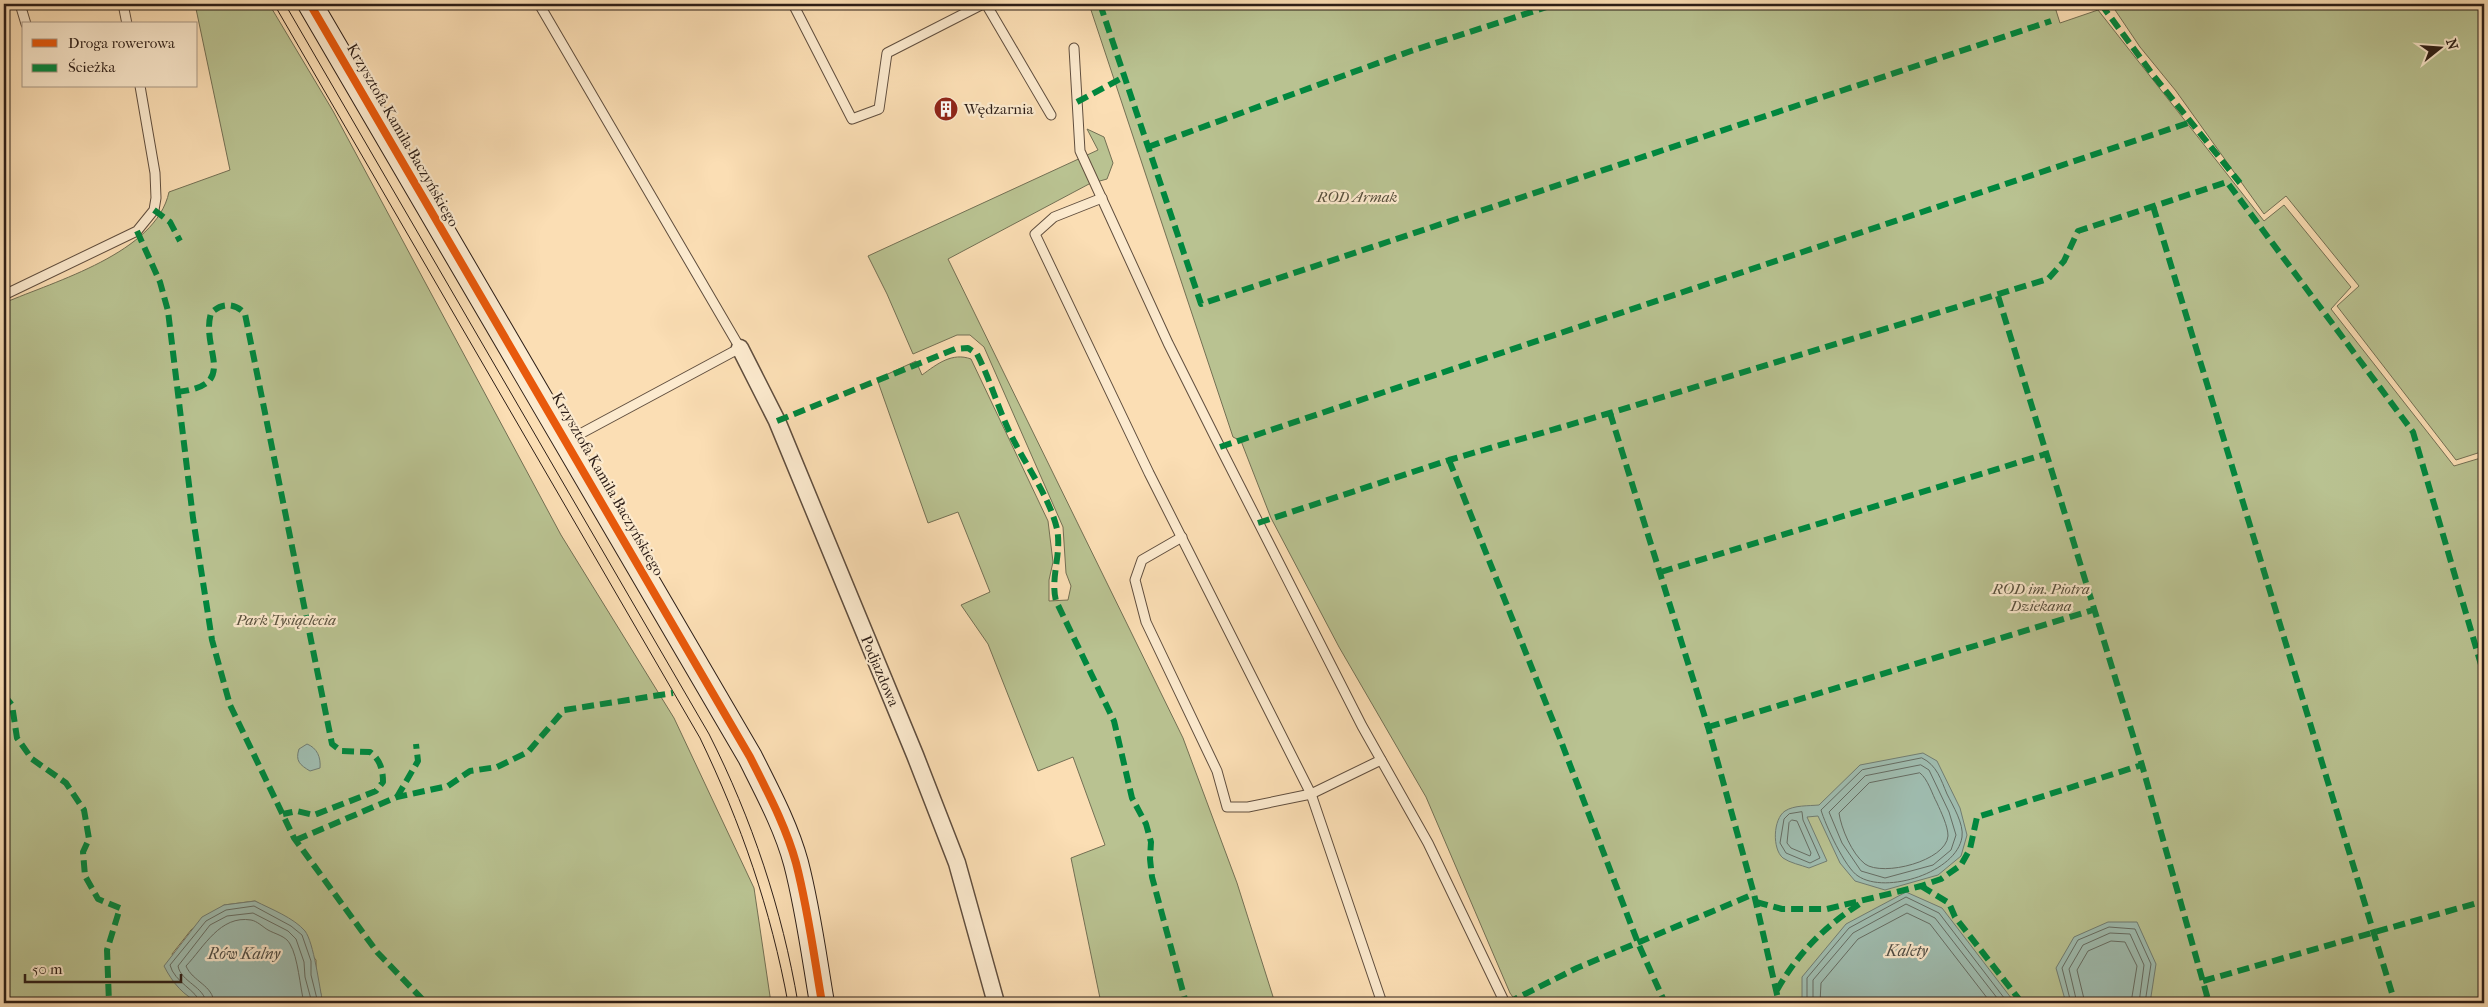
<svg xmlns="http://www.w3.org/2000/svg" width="2488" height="1007" viewBox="0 0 2488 1007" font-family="'IM FELL French Canon',serif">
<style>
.green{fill:#b9c291;stroke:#737054}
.water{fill:#9fbcaf;stroke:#717d72}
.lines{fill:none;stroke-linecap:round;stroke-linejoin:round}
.shore{stroke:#666d63;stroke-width:1}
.lane-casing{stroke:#604e3e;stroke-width:11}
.street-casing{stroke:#604e3e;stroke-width:19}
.secondary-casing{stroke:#2d1e17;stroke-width:26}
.lane{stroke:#fceace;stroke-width:9}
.street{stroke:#fceace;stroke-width:16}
.secondary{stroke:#fceace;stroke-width:24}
.tram{stroke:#2d1e17;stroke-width:1}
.quiet{stroke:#00873e;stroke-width:6;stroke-dasharray:12 6;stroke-linecap:butt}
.cycleway-casing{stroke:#fceace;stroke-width:11}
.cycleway{stroke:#e8590c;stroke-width:8}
.labels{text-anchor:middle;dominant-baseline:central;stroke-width:4.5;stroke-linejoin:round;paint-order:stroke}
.poi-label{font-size:15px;fill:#2d1e17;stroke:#fceace;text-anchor:start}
.street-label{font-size:15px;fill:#2d1e17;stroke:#fceace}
.park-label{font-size:15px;font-style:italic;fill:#574f3c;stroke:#fceace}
.water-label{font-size:16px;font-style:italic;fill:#4f4d45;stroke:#fceace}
</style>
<rect width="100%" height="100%" fill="#fbdeb4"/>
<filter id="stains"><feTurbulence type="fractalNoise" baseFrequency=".004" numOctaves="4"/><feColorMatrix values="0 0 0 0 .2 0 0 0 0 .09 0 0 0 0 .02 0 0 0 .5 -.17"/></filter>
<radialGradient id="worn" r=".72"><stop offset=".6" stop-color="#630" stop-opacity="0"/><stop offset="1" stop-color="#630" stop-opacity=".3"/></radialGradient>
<g class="green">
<path d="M 195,4 L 269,4 L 333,111 L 561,535 L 674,718 L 754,888 L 771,1003 L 323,1003 L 316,974 L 316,960 L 278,914 L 255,901 L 224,905 L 191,930 L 172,954 L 193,1000 L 201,1003 L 4,1003 L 4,303 C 55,281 156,253 169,192 L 230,170 Z"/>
<path d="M 1089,4 L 2054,4 L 2060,23 L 2098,10 L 2264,221 L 2284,205 L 2351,287 L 2331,309 L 2454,466 L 2484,457 L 2484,1003 L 1517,1003 L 1510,993 L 1426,797 L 1339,647 L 1271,518 L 1241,441 L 1233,437 Z"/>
<path d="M 2111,4 L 2484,4 L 2484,451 L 2456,460 L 2337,306 L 2359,286 L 2286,196 L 2264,214 L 2176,91 L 2140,47 Z"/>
<path d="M 1087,129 L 1104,137 L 1113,163 L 1107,179 L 1089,184 L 948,259 L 1183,738 L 1237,883 L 1275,1003 L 1101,1003 L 1071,858 L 1105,845 L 1073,757 L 1038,771 L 988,644 L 961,605 L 990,592 L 958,512 L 928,523 L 877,379 L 916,361 L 922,375 C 937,364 952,352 971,359 L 1048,521 L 1053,562 L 1049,580 L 1049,601 L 1068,600 L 1071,586 L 1066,573 L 1063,527 L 984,347 L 970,335 L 957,335 L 913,354 L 887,294 L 868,256 L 1098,150 Z"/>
</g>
<g class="water">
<path d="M 307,744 C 317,748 321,757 320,768 L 310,771 C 300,765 295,761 299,749 Z"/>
<path d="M 1923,753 L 1937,761 L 1960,808 L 1967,835 L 1961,856 L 1938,875 L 1885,890 L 1855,881 L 1840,863 L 1818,816 L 1807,817 L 1827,861 L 1809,868 C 1801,865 1790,863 1783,858 C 1772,849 1773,819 1785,811 C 1794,805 1809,806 1819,805 L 1860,765 Z"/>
<path d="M 1906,892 L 1942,908 L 2015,1003 L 1802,1003 L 1802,977 L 1846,924 Z"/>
<path d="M 255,901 C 271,909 294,918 305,931 C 314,943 319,986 323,1003 L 201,1003 C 184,997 172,982 164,966 L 202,917 L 224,905 Z"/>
<path d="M 2108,922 L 2137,922 L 2156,964 L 2150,1003 L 2066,1003 L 2056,968 L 2074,937 Z"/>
</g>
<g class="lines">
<g class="shore">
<path d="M 1922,758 C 1937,765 1941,780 1947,794 C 1953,806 1964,824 1962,837 C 1957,872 1886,895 1858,876 C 1845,868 1825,824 1821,810 L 1862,770 Z"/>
<path d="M 1921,765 L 1929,770 L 1949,812 L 1956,835 L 1951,850 L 1933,865 L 1885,878 L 1861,871 L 1842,843 L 1829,812 L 1865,776 Z"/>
<path d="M 1920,773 C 1928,779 1932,794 1937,803 C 1941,812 1948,826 1948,836 C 1946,861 1883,877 1865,864 C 1852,854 1841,828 1839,813 L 1869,783 Z"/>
<path d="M 1802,812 L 1803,820 L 1820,858 L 1810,863 L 1786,853 L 1780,843 L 1784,819 L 1789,814 Z"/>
<path d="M 1792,820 L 1797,821 L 1811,853 L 1810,856 L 1791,848 L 1787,843 L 1789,823 Z"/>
<path d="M 200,1003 C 198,991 174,982 170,965 L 206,921 L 226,910 L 254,906 L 291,926 L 302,935 L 311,961 L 311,975 L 318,1003"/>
<path d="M 206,1003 C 205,987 181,982 178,966 L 210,925 L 227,916 L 253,913 L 288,931 L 296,939 L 304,962 L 305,977 L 312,1003"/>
<path d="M 214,1003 C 213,985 193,982 186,966 C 204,947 220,915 251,920 C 257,921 263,927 268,930 C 275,934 286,936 290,944 C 298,957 300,987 304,1003"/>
<path d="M 1807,1003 L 1807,978 L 1849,928 L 1906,897 L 1939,913 L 2008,1003"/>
<path d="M 1813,1003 L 1813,980 L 1853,933 L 1906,904 L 1935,918 L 2001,1003"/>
<path d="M 1820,1003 L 1821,983 L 1858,939 L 1907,913 L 1930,924 L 1991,1003"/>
<path d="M 2071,1003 L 2062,968 L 2078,940 L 2109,927 L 2135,929 L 2151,964 L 2145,1003"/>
<path d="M 2077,1003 L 2069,969 L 2083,945 L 2110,933 L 2130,934 L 2144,965 L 2139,1003"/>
<path d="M 2085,1003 L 2077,970 L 2088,951 L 2111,941 L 2125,942 L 2137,966 L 2131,1003"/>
</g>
<defs>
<g id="lane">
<path d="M 20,4 L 26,24"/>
<path d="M 123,4 L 127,24"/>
<path d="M 539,4 L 740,348 L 567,441"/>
<path d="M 793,4 L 852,119 L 879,109 L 887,53 L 983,4"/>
<path d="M 986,4 L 1051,115"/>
<path d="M 1074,48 L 1080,151 L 1168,343 L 1220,447 L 1362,726 L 1428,843 L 1505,1003"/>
<path d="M 1102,198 L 1054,217 L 1035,234 L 1149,473 L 1311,794 L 1382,1003"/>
<path d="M 4,295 L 137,231 L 154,210 L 156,198 L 155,173 L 140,86"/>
<path d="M 1182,537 L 1142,560 L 1135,580 L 1146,622 L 1217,771 L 1227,807 L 1248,807 L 1311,794 L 1381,760"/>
</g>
<path id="street" d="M 740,348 L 777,421 L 915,755 L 957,863 L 996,1003"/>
<path id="secondary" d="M 310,4 L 750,757 C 767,791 786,826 796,863 C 808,909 814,956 822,1003"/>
</defs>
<use href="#lane" class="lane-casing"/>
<use href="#street" class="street-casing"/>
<use href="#secondary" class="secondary-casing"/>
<use href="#lane" class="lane"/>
<use href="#street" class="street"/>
<use href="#secondary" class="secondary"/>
<g class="tram">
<path d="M 274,4 L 700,738 C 741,823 771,910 788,1003"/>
<path d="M 285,4 L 709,734 C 752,819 782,909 798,1003"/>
</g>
<g class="quiet">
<path d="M 1100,4 L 1201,304 L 2051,21"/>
<path d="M 2101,4 L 2153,75 L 2240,183"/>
<path d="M 1077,102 L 1124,77"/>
<path d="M 1148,147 L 1411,51 L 1556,4"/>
<path d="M 2153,206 L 2395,1003"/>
<path d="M 154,210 L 170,222 L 180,241"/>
<path d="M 137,231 L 160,282 L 168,311 L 193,518 L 212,640 L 230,705 L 294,838 L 377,952 L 426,1003"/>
<path d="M 1998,296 L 2142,765 L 2209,1003"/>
<path d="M 177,392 C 241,385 200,350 211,313 C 221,303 235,302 245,314 L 332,744 L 341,751 L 370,752 C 380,759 383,770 383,782 L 376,791 L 314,815 L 297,811 L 283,814"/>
<path d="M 1610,413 L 1708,727 L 1754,894 L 1779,1003"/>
<path d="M 777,421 L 955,349 L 968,348 L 977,354 C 991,381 999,412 1013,439 C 1028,469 1049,496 1057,529 C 1062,554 1050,577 1056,601 L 1114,721 L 1132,798 L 1146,824 L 1151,842 L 1150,859 L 1152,877 L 1186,1003"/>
<path d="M 1220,447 L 2191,122"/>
<path d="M 1449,460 L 1559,736 L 1638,943 L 1665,1003"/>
<path d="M 1258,523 L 1449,460 L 1610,413 L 2048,279 L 2064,261 L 2078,231 L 2227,182 L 2413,432 L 2484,675"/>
<path d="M 1661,572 L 2046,454"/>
<path d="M 4,695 L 12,705 L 17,738 L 32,759 L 66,783 L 84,810 L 89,839 L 83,852 L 85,876 L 98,899 L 120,908 L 107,950 L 109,1003"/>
<path d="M 1708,727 L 2093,610"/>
<path d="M 397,797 L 418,761 L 416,744"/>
<path d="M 296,840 L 397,797 L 448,786 L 470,771 L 497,767 L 528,752 L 564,710 L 673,693"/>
<path d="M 1921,886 L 1949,903 L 1955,917 L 2022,1003"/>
<path d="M 1756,902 L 1782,909 L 1827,909 L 1921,886 L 1941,879 L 1961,865 L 1970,849 L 1977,817 L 2142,765"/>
<path d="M 2203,981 L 2484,901"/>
<path d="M 1777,990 C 1798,953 1825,926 1861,903"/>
<path d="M 1507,1003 L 1577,968 L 1754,894"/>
<path d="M 2196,1003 L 2208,998"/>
</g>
<defs>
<path id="cycleway" d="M 310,4 L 750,757 C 767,791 786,826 796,863 C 808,909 814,956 822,1003"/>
</defs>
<use href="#cycleway" class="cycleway-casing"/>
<use href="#cycleway" class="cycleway"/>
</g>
<defs>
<symbol id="building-disc" viewBox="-11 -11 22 22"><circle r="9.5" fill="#8f2418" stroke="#fceace"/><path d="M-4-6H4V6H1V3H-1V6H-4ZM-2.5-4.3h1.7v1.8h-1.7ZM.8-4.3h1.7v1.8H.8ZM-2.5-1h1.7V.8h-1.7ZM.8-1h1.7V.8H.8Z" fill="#fff"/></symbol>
</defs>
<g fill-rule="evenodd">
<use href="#building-disc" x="932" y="95" width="28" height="28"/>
</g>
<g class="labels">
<g class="poi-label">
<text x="964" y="109">Wędzarnia</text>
</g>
<g class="street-label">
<text transform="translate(403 135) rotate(60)">Krzysztofa Kamila Baczyńskiego</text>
<text transform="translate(608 484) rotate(60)">Krzysztofa Kamila Baczyńskiego</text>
<text transform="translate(880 671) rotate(67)">Podjazdowa</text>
</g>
<g class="park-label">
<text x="1357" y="197">ROD Armak</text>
<text x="2041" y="589">ROD im. Piotra<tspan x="2041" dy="17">Dziekana</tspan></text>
<text x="286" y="620">Park Tysiąclecia</text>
</g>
<g class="water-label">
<text x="1907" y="950">Kalety</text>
<text x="244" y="953">Rów Kalny</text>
</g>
</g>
<rect width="2488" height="1007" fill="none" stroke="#fbdeb4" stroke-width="20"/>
<rect x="5" y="5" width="2478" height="997" fill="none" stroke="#2d1e17" stroke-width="2.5"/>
<rect x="10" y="10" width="2468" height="987" fill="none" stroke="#2d1e17"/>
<rect x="22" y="22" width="175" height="65" fill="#fceace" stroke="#a99885"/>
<rect x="32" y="39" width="25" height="8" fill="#e8590c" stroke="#a99885"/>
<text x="68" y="48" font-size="15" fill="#2d1e17">Droga rowerowa</text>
<rect x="32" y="64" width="25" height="8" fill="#00873e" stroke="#a99885"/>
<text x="68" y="72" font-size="15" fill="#2d1e17">Ścieżka</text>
<g transform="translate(2440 48) rotate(73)" stroke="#fceace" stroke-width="4" paint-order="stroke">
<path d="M0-4L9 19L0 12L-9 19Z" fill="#2d1e17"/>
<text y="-8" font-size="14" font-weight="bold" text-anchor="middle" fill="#2d1e17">N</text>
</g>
<path d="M25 974v8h156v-8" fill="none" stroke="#2d1e17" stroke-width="2.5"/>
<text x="32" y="974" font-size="15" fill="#2d1e17" stroke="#fceace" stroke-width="4" paint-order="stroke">50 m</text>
<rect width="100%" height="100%" filter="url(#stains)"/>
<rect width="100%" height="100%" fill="url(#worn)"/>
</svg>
